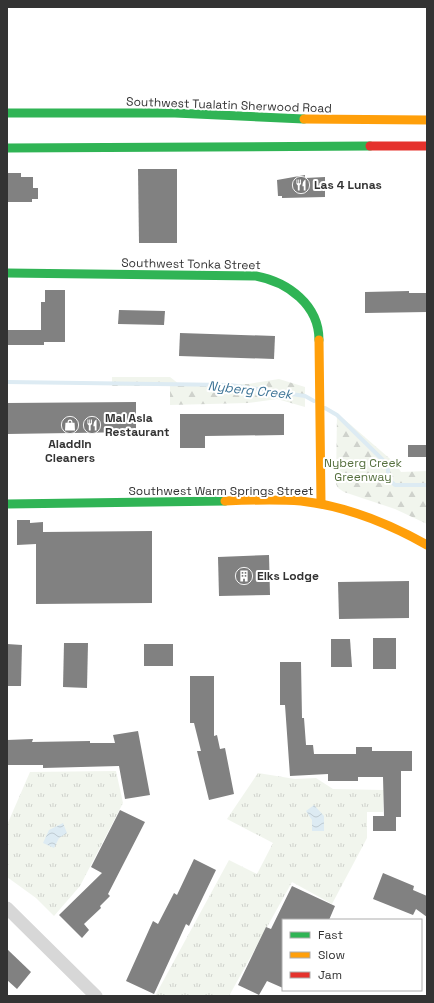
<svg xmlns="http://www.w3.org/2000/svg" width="434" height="1003" viewBox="0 0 434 1003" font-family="'Space Grotesk',sans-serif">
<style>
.grass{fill:url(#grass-tufts)}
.forest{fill:url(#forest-firs)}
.water{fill:url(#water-waves)}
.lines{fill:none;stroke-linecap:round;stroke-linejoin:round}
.stream{stroke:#ddebf3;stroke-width:4}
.building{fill:#818181}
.street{stroke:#d7d7d7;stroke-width:13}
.fast{stroke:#30b455;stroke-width:9}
.slow{stroke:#ff9f0a;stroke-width:9}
.jam{stroke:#e5322d;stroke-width:9}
.labels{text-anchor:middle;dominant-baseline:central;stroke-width:4;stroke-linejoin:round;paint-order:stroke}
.street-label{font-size:12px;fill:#333;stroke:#fff}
.poi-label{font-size:12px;font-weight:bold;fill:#333;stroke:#fff;text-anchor:start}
.park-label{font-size:12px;fill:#56703f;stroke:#fff}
.water-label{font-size:13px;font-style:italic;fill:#3f7597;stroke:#fff}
</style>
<defs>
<pattern id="grass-tufts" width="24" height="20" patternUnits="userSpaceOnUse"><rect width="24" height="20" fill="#f1f5ed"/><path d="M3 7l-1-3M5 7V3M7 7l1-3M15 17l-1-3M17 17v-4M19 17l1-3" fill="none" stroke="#cfd2cc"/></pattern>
<pattern id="forest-firs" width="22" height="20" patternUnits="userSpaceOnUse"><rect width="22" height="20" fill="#f1f5ed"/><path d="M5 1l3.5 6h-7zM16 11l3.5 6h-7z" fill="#cfd2cc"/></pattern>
<pattern id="water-waves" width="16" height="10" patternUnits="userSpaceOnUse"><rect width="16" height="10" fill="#ddebf3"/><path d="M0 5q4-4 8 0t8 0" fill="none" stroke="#becad1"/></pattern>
</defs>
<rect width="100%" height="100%" fill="#fff"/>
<g class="grass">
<path d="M 116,771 L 123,803 L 80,886 L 54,916 L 36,898 L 7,877 L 7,825 L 30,772 Z"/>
<path d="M 258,773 L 295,779 L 316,778 L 333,789 L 384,790 L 383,812 L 367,812 L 367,838 L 332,904 L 292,882 L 229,996 L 155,996 L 229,860 L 257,874 L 273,843 L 227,819 Z"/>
</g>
<g class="forest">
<path d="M 112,377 L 170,377 L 179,384 L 248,384 L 279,379 L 305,387 L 305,407 L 277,399 L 248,403 L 170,405 L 170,386 L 112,386 Z"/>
<path d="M 337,413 L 396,464 L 401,472 L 427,471 L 427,524 L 395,509 L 344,492 L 338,488 L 336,484 Z"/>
</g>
<g class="water">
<path d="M 314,805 L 324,816 L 324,831 L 312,831 L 312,820 L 306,811 Z"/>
<path d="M 63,823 L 67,833 L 59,838 L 54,848 L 43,843 L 49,830 Z"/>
</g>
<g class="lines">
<g class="stream">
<path d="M 7,382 L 230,385 L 305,396 L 314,401"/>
<path d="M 325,408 L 337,415 L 388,465 L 388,479 L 395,485 L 427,485"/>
</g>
</g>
<g class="building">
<path d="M 138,169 L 177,169 L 177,243 L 139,243 Z"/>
<path d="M 7,173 L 21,173 L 21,177 L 33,177 L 33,188 L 38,188 L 38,199 L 32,199 L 32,202 L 7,202 Z"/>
<path d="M 305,175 L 305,178 L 325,177 L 325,197 L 282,198 L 282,196 L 278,196 L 277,180 Z"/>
<path d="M 45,290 L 65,290 L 65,342 L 44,342 L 44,345 L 7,345 L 7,330 L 41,330 L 41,302 L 45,302 Z"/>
<path d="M 409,291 L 409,293 L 427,293 L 427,312 L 365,313 L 365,292 Z"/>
<path d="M 119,310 L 165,311 L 164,325 L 118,324 Z"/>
<path d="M 180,333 L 275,336 L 274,359 L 179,356 Z"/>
<path d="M 136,402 L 136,432 L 7,434 L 7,403 Z"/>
<path d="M 180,414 L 284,414 L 284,435 L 205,436 L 205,448 L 180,448 Z"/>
<rect x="408" y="445" width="19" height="12"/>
<path d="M 17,520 L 30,520 L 30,523 L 43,522 L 43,532 L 152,531 L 152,603 L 36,604 L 36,544 L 17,545 Z"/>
<path d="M 269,555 L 270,595 L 219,596 L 218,557 Z"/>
<path d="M 409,581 L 409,618 L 339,619 L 338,582 Z"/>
<rect x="373" y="638" width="23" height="31"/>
<path d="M 331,639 L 350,639 L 352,667 L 331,667 Z"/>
<path d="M 64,643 L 88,643 L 87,688 L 63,687 Z"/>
<path d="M 7,644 L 22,645 L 21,686 L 7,686 Z"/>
<rect x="144" y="644" width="29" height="22"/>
<path d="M 280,662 L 301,662 L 302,718 L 304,718 L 306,745 L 313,745 L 314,754 L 356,754 L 356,747 L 372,747 L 372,751 L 412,751 L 412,771 L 401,771 L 401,817 L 396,817 L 396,831 L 373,831 L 373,816 L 384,816 L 383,777 L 358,777 L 358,781 L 328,781 L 328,774 L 290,776 L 285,705 L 280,705 Z"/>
<path d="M 190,676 L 214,676 L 214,736 L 217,735 L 220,749 L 225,748 L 234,794 L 209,800 L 197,751 L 201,751 L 194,723 L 190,723 Z"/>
<path d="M 138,731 L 150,795 L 125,799 L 119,766 L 43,768 L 43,765 L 7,765 L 7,740 L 33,739 L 32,742 L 90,741 L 90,743 L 115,743 L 113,735 Z"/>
<path d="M 120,810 L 145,822 L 108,894 L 110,896 L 100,906 L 101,908 L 84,924 L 89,930 L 82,938 L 59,915 L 102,873 L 91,867 Z"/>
<path d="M 194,859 L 216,870 L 189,926 L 186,924 L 154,994 L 126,981 L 153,921 L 158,924 L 174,893 L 177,895 Z"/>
<path d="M 383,873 L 414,886 L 413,890 L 427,896 L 427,917 L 416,909 L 413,915 L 373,899 Z"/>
<path d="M 292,886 L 335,906 L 329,920 L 283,920 L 283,988 L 267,981 L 259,995 L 238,985 L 266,927 L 271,929 Z"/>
<path d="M 7,949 L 31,972 L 17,989 L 7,980 Z"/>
</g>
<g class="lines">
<path class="street" d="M 7,908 L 96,996"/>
<g class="fast">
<path d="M 7,113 L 175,113 L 304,119"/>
<path d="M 7,148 L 370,146"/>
<path d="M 7,273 L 256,276 C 288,282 319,305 319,340"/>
<path d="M 7,504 L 225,501"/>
</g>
<g class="slow">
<path d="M 304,119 L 427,120"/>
<path d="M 319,340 L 321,503"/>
<path d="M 225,501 C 250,500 276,499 301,501 C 346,506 388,523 427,545"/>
</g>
<path class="jam" d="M 370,146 L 427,146"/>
</g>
<defs>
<symbol id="restaurant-disc" viewBox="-11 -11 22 22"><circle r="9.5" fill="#7a7a7a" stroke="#fff"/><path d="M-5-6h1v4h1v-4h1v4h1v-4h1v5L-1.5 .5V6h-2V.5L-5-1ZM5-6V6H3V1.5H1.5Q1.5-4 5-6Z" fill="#fff"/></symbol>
<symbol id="shop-disc" viewBox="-11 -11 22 22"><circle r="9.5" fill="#7a7a7a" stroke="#fff"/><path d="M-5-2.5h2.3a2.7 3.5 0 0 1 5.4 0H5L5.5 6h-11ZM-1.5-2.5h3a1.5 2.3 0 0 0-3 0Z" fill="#fff"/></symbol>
<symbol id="building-disc" viewBox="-11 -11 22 22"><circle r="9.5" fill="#7a7a7a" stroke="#fff"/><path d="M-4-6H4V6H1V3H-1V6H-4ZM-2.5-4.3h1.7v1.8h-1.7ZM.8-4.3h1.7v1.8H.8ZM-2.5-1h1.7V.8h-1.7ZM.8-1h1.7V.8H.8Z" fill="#fff"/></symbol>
</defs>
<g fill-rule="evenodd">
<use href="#restaurant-disc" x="291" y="175" width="20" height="20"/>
<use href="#shop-disc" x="60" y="415" width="20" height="20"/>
<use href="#restaurant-disc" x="82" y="415" width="20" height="20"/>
<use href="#building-disc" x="234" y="566" width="20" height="20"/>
</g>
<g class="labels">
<g class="street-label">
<text transform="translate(229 105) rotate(2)">Southwest Tualatin Sherwood Road</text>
<text transform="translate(191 264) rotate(1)">Southwest Tonka Street</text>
<text x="221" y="491">Southwest Warm Springs Street</text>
</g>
<g class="poi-label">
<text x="314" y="185">Las 4 Lunas</text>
<text x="105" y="418">Mai Asia<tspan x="105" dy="14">Restaurant</tspan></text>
<text x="70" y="444" text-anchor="middle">Aladdin<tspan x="70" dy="14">Cleaners</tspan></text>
<text x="257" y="576">Elks Lodge</text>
</g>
<g class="park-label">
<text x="363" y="463">Nyberg Creek<tspan x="363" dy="14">Greenway</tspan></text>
</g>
<g class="water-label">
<text transform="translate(250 390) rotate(6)">Nyberg Creek</text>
</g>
</g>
<rect width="434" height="1003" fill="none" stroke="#333333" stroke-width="16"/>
<rect x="282" y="919" width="140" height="72" fill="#ffffff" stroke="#adadad"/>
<rect x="290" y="932" width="20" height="6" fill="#30b455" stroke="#adadad"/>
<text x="318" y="939" font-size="12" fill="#333333">Fast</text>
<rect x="290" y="952" width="20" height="6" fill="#ff9f0a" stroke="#adadad"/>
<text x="318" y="959" font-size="12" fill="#333333">Slow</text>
<rect x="290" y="972" width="20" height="6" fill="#e5322d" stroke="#adadad"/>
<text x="318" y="979" font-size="12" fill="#333333">Jam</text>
</svg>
